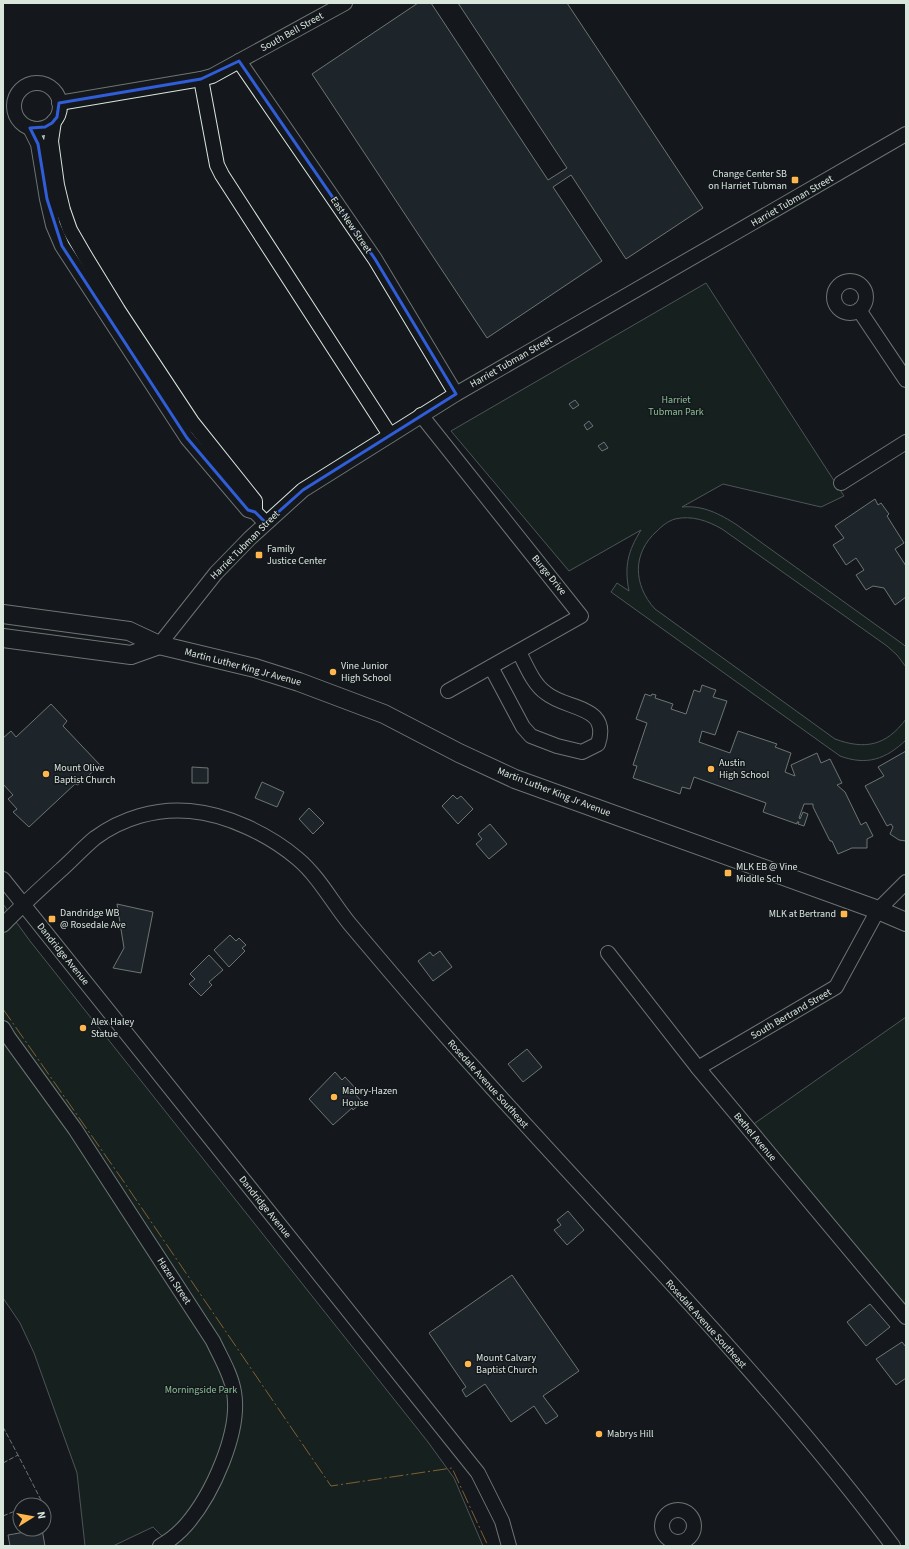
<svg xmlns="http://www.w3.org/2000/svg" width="909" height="1549" viewBox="0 0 909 1549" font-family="'Source Sans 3',sans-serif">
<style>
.green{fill:#1a2d24;stroke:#939e99}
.building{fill:#2c363c;stroke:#d8e6dc}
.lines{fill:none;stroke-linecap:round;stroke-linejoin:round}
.minor-casing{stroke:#d8e6dc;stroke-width:16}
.major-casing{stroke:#d8e6dc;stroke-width:20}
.minor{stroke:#14181c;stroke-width:14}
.major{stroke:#14181c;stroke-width:18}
.fence{stroke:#d8e6dc;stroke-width:1;stroke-dasharray:5 2;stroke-linecap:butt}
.power{stroke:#ffb74d;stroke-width:1;stroke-dasharray:14 3 2 3;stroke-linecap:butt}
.marked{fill:none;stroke:#305dd8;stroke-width:3;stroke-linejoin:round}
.poi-dot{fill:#ffb74d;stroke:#14181c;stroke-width:1.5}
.labels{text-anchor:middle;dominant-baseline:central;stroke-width:3;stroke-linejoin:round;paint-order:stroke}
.street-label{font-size:10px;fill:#d8e6dc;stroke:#14181c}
.poi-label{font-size:10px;fill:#d8e6dc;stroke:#14181c;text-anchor:start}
.park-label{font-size:10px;fill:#8ac095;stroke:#14181c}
</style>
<rect width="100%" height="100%" fill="#14181c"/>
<g class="green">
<path d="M 706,283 L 844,496 L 821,507 L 723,484 L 682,507 C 703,505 720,514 737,525 L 904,645 L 906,647 L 906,667 L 897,655 L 887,646 L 722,529 C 708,521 692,515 675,519 C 668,521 662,526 657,531 C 632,553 633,585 655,609 L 835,739 C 865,750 886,746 906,719 L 906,740 C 886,759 867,766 840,756 L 611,592 L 617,583 L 629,591 C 624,566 628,551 641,530 L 569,571 L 451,431 Z"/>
<path d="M 3,904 L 30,941 L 428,1442 L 454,1478 L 483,1546 L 172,1546 L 153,1527 L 113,1546 L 85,1546 L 77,1473 L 34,1353 L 20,1323 L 3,1298 Z"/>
<path d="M 906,1017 L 906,1305 L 748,1128 Z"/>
</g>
<g class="building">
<path d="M 418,3 L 431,3 L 548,180 L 567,168 L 458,3 L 567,3 L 703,208 L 626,259 L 571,175 L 553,187 L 602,261 L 487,338 L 312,74 Z"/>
<path d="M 575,400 L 579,405 L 573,409 L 569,404 Z"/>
<path d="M 589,421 L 593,426 L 587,430 L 584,425 Z"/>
<path d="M 604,442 L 608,448 L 602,451 L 598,446 Z"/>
<path d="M 875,499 L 878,505 L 881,503 L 889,514 L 887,516 L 904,543 L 895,549 L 906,566 L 906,597 L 895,605 L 884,588 L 873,586 L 866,590 L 856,575 L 864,570 L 856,558 L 846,565 L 833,545 L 844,538 L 835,526 Z"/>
<path d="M 702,685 L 716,690 L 713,697 L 727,701 L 715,735 L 702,731 L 699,742 L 730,753 L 738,731 L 777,744 L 775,747 L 791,753 L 785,772 L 795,776 L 791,765 L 817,753 L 821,763 L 830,759 L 842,783 L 837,785 L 845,792 L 861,825 L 866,822 L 873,836 L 867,839 L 867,848 L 852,848 L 838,854 L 832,841 L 830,841 L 813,807 L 813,804 L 804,804 L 799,818 L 800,819 L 803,812 L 808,814 L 804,826 L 798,824 L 799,822 L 797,822 L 797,824 L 763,812 L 766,803 L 694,777 L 690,789 L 682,787 L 680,794 L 633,778 L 637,766 L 633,765 L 647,723 L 636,719 L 645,694 L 651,696 L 652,694 L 656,695 L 655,698 L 673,704 L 671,709 L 686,714 L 694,690 L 700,692 Z"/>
<path d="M 51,704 L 67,721 L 63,726 L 100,765 L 78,785 L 75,784 L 29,827 L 13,812 L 17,809 L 8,799 L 13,795 L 3,784 L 3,738 L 11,731 L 16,737 Z"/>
<path d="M 906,751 L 906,841 L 899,840 L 890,834 L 893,827 L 891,824 L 887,826 L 865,786 L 884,776 L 878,767 Z"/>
<path d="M 192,767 L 208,768 L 208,783 L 192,783 Z"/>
<path d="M 262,782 L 284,792 L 277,807 L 255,798 Z"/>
<path d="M 453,795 L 457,799 L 461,796 L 473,809 L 458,824 L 442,806 Z"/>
<path d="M 309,808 L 324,823 L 313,834 L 299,819 Z"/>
<path d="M 490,824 L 507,844 L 489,859 L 476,844 L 482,839 L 478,834 Z"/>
<path d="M 117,904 L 153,912 L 141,973 L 113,968 L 124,948 Z"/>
<path d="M 230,935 L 236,941 L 239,938 L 246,945 L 242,948 L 245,951 L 229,967 L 214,950 Z"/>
<path d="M 440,951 L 452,967 L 433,981 L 418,961 L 430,952 L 433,956 Z"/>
<path d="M 209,955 L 223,970 L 209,982 L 212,985 L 201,996 L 189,984 L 195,979 L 190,974 Z"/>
<path d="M 527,1049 L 542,1067 L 523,1082 L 508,1064 Z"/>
<path d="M 335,1072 L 342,1080 L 345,1077 L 358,1091 L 355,1094 L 362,1102 L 353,1110 L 352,1108 L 333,1125 L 309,1099 Z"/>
<path d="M 568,1211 L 584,1230 L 567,1245 L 554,1230 L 561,1225 L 557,1220 Z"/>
<path d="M 512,1275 L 579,1371 L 543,1396 L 558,1416 L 546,1424 L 534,1406 L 511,1422 L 485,1384 L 466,1397 L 462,1390 L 466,1387 L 429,1333 Z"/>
<path d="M 870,1304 L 890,1327 L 866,1346 L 847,1322 Z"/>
<path d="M 902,1342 L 906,1347 L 906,1378 L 896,1385 L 876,1359 Z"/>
<path d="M 42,1529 L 45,1546 L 10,1546 L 8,1535 Z"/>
</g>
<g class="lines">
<defs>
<g id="minor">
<path d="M 239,61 L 375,259 L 456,394"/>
<path d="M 201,79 L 217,165 L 222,175 L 390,435"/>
<circle cx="37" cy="106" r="23"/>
<path d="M 59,103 L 201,79 L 212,76 L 345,3"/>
<path d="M 54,121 L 51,141 L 57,185 L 63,210 L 70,230 L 85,256 L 118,310 L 192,422 L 255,501 L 255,512"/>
<path d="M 30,128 L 38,144 L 47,199 L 53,225 L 62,246 L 187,438 L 248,510 L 255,512 L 266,523"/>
<circle cx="850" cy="297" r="16"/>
<path d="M 859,310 L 906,380"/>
<path d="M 421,415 L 581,616 L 448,691"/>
<path d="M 841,483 L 906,442"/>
<path d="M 159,645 L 216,573 L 250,538 L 303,490 L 456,394 L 906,134"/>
<path d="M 491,667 L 523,727 L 531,736 L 557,746 L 582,752 L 598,744 C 611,705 566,710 546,693 C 533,684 526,665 519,652"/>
<path d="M 3,879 L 478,1473 L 502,1521 L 509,1546"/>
<path d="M 3,925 C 22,905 42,887 63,868 C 74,858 84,847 95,838 C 122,818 156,808 190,811 C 227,814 270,835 298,859 C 319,877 332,902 349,923 C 391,973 433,1023 477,1071 C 617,1228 767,1377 893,1546"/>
<path d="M 608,953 L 698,1068 L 906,1317"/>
<path d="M 3,1028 L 9,1038 L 75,1129 L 213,1341 C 221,1358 231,1374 234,1392 C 241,1432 212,1495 186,1525 C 179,1533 169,1541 160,1546"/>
<path d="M 698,1068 L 836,987 L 878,910 L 906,882"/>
<circle cx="678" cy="1526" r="16"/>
</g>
<g id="major">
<path d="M 3,614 L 129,631 L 159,645 L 255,668 L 299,682 L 384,714 L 459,753 L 515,779 L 878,910 L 906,922"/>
<path d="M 3,638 L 131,655 L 159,645"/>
</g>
</defs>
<use href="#minor" class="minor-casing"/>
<use href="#major" class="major-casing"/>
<use href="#minor" class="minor"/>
<use href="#major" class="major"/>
<g class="fence">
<path d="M 3,1427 L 18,1455"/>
<path d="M 3,1463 L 18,1455 L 41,1500 L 29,1505"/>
<path d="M 3,1516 L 20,1509"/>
</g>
<path class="power" d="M 3,1009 L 124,1182 L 331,1486 L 452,1468 L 488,1546"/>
</g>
<path d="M0 0H909V1549H0ZM 239,61 L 375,259 L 456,394 L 303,490 L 266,523 L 255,512 L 248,510 L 187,438 L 62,246 L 47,199 L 38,144 L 30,128 L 45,127 L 52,123 L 57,117 L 59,103 L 201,79 Z" fill="#14181c" fill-opacity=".55" fill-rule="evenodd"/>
<path class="marked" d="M 239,61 L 375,259 L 456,394 L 303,490 L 266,523 L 255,512 L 248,510 L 187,438 L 62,246 L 47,199 L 38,144 L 30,128 L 45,127 L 52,123 L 57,117 L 59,103 L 201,79 Z"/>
<g class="poi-dot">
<rect x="791" y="176" width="8" height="8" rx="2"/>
<rect x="255" y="551" width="8" height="8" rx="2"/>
<circle cx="333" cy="672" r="4"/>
<circle cx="711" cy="769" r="4"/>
<circle cx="46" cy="774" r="4"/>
<rect x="724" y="869" width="8" height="8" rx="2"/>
<rect x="840" y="910" width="8" height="8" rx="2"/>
<rect x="48" y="915" width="8" height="8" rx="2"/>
<circle cx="83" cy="1028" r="4"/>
<circle cx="334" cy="1097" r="4"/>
<circle cx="468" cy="1364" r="4"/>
<circle cx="599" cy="1434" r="4"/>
</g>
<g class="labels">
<g class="street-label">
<text transform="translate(292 32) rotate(-29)">South Bell Street</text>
<text transform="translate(792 201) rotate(-30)">Harriet Tubman Street</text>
<text transform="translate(351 225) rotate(56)">East New Street</text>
<text transform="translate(511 362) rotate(-30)">Harriet Tubman Street</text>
<text transform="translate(245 545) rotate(-45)">Harriet Tubman Street</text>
<text transform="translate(549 575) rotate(51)">Burge Drive</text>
<text transform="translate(243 667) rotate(15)">Martin Luther King Jr Avenue</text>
<text transform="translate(554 792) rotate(21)">Martin Luther King Jr Avenue</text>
<text transform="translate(63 954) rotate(51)">Dandridge Avenue</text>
<text transform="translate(791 1014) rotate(-30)">South Bertrand Street</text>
<text transform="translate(488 1084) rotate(48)">Rosedale Avenue Southeast</text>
<text transform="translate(755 1137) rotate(50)">Bethel Avenue</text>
<text transform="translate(265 1207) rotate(51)">Dandridge Avenue</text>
<text transform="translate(174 1281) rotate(57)">Hazen Street</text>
<text transform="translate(706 1324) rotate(48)">Rosedale Avenue Southeast</text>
</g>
<g class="poi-label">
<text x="787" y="174" text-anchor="end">Change Center SB<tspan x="787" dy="12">on Harriet Tubman</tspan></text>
<text x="267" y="549">Family<tspan x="267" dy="12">Justice Center</tspan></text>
<text x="341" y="666">Vine Junior<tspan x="341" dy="12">High School</tspan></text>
<text x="719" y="763">Austin<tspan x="719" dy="12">High School</tspan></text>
<text x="54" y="768">Mount Olive<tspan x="54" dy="12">Baptist Church</tspan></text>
<text x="736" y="867">MLK EB @ Vine<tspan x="736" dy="12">Middle Sch</tspan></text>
<text x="60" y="913">Dandridge WB<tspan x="60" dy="12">@ Rosedale Ave</tspan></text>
<text x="836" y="914" text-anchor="end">MLK at Bertrand</text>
<text x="91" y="1022">Alex Haley<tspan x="91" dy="12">Statue</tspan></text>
<text x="342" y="1091">Mabry-Hazen<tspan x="342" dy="12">House</tspan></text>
<text x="476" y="1358">Mount Calvary<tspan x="476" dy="12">Baptist Church</tspan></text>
<text x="607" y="1434">Mabrys Hill</text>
</g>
<g class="park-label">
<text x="676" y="400">Harriet<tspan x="676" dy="12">Tubman Park</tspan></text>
<text x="201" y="1390">Morningside Park</text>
</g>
</g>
<rect width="909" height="1549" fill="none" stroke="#d8e6dc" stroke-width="8"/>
<g transform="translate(32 1517) rotate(79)"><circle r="19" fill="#14181c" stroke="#626a69"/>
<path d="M0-3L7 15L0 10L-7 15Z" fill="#ffb74d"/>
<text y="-6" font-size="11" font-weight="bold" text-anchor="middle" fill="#d8e6dc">N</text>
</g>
</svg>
